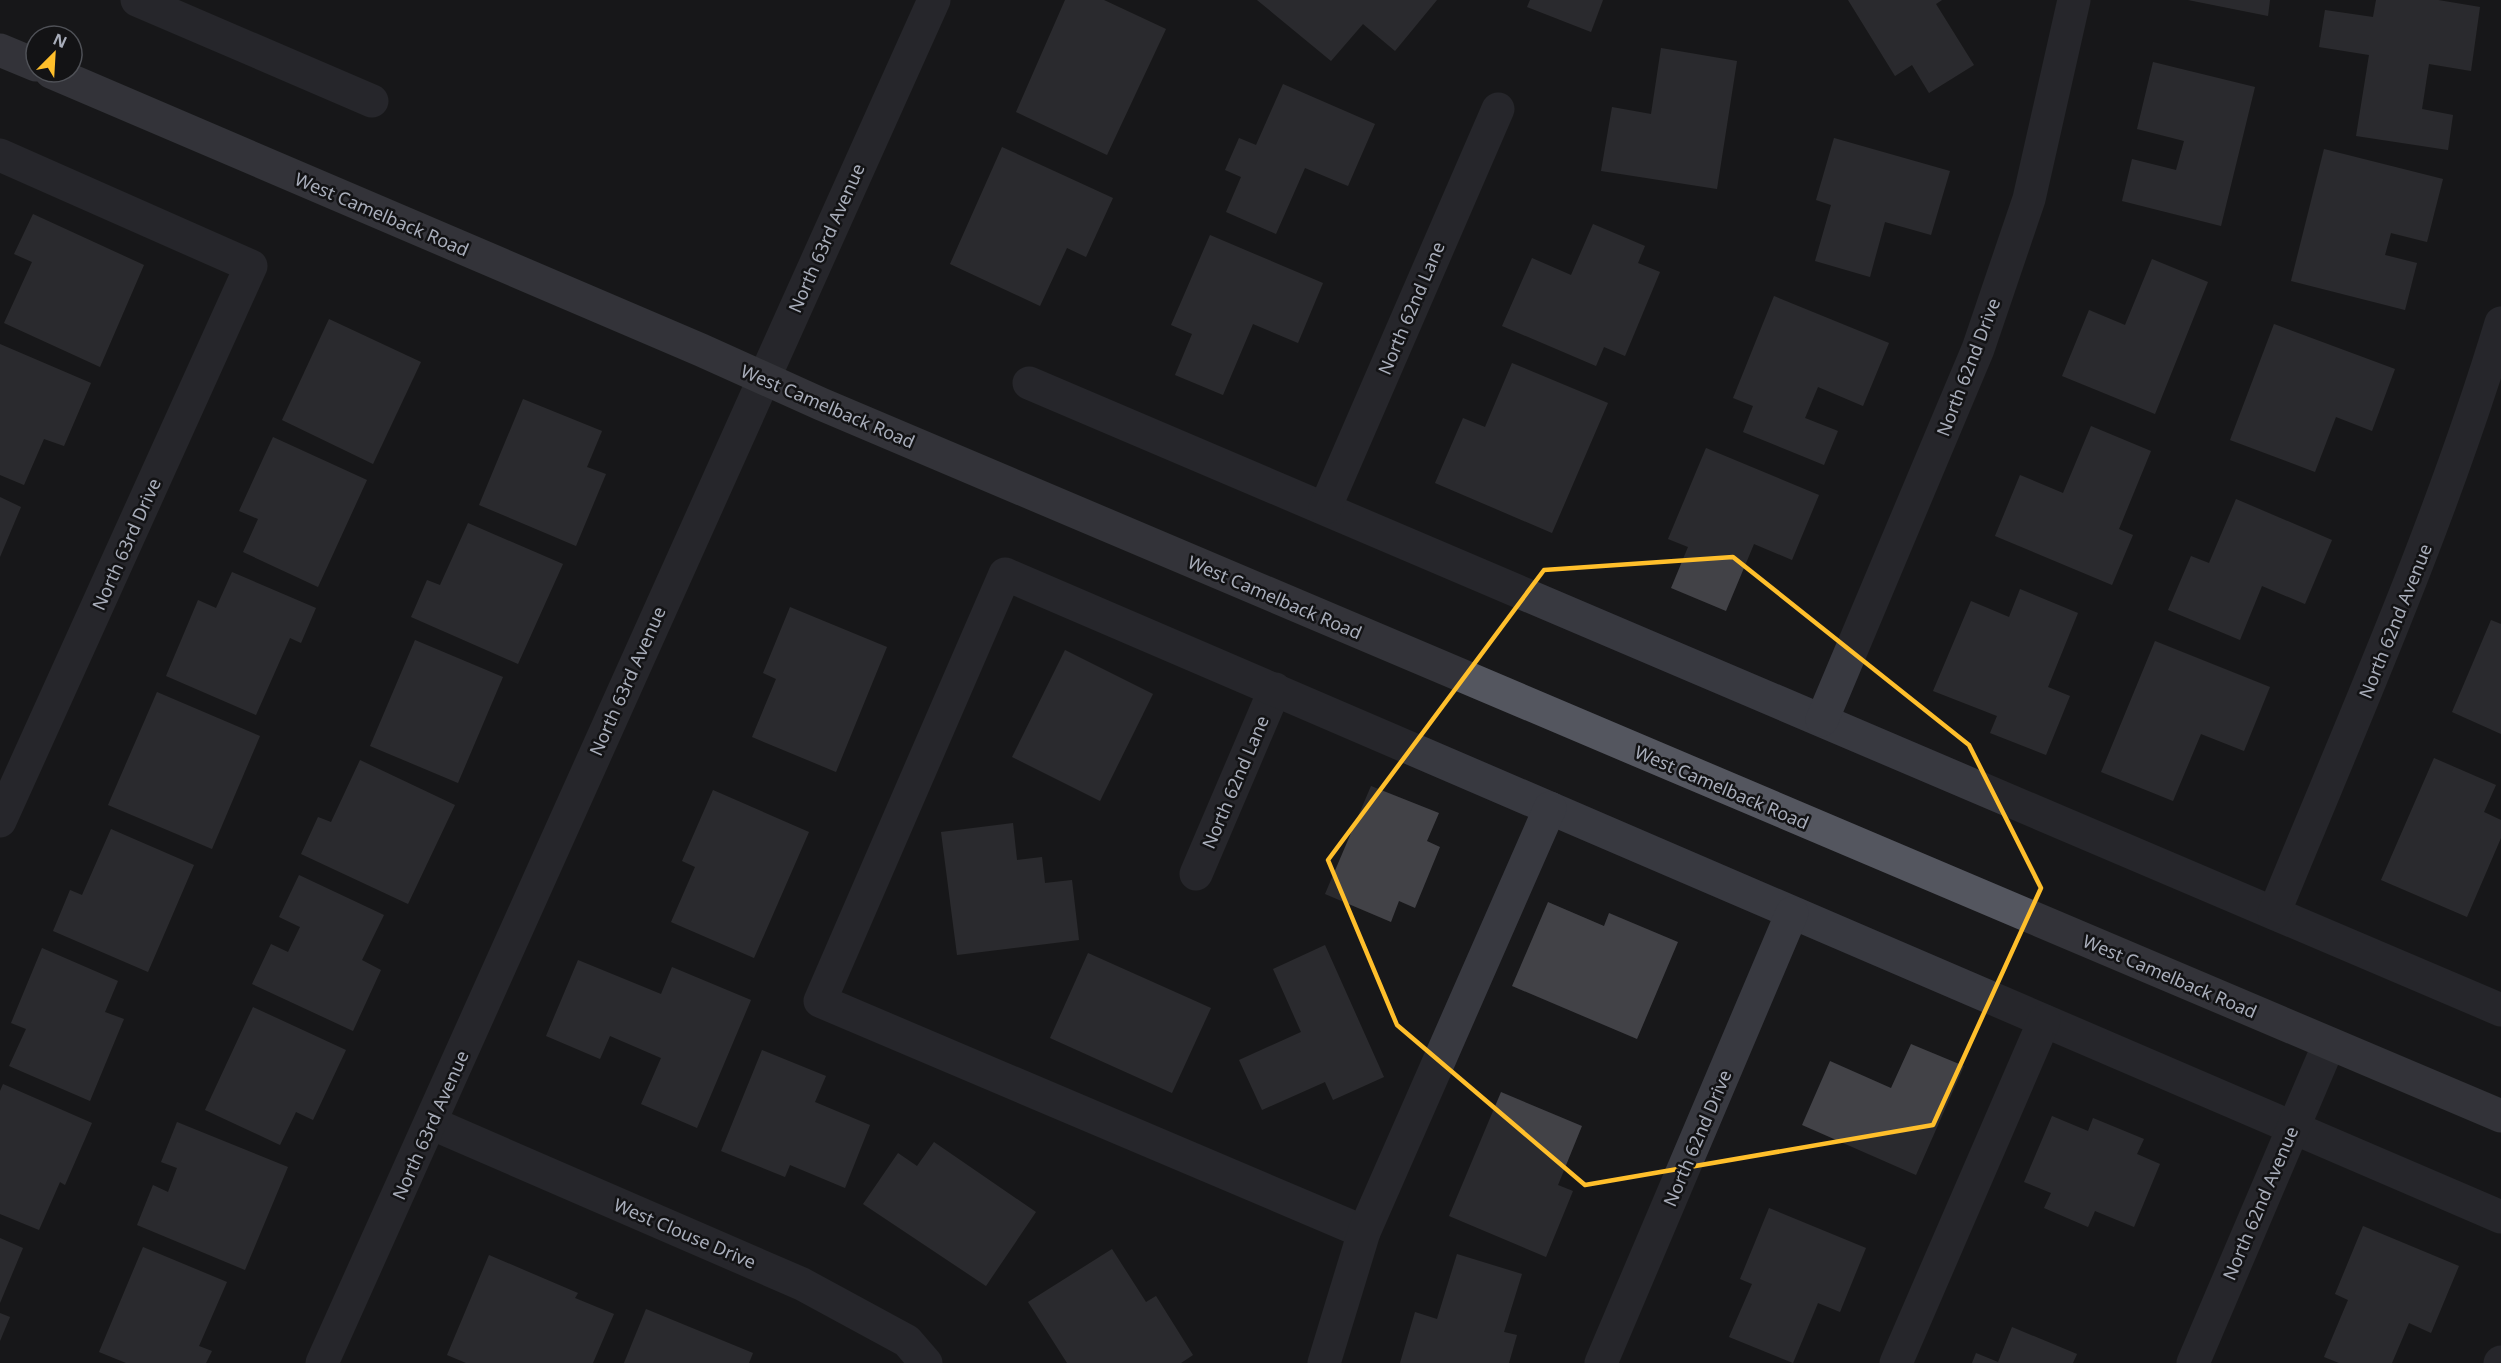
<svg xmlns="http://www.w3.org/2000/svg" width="2501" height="1363" viewBox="0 0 2501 1363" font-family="'Noto Sans',sans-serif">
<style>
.building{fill:#424247}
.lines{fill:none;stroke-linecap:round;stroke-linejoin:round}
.minor{stroke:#383940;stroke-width:33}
.major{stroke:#54565f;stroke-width:33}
.marked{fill:none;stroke:#ffbf2b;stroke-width:4.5;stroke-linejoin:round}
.labels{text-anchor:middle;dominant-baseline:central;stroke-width:5;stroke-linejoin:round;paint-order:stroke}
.street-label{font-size:18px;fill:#a9aebb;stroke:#131315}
</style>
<rect width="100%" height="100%" fill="#18181a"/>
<g class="building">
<path d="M 1065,0 L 1104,0 L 1166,29 L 1107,155 L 1016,112 Z"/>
<path d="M 1257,0 L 1437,0 L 1395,51 L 1363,24 L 1331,61 Z"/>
<path d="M 1530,0 L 1603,0 L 1591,32 L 1527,7 Z"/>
<path d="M 1848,0 L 1942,0 L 1936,4 L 1974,65 L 1929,93 L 1912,65 L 1895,76 Z"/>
<path d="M 2188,0 L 2270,0 L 2268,16 Z"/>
<path d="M 2376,0 L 2438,0 L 2480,7 L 2471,71 L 2429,64 L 2422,109 L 2453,115 L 2448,150 L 2356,136 L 2369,55 L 2319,47 L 2325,10 L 2373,17 Z"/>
<path d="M 1661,48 L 1737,61 L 1717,189 L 1601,171 L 1612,107 L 1651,114 Z"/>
<path d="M 2153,62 L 2255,87 L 2221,226 L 2122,201 L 2132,159 L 2176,170 L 2184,141 L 2137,129 Z"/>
<path d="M 1283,84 L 1375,124 L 1348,186 L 1305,168 L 1276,234 L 1226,212 L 1241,177 L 1225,170 L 1239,138 L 1256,145 Z"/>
<path d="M 1834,138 L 1950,171 L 1931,235 L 1885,222 L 1870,277 L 1815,261 L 1831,205 L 1816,200 Z"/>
<path d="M 1002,147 L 1113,198 L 1086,257 L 1067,248 L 1040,306 L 950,264 Z"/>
<path d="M 2324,149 L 2443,179 L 2427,242 L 2391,233 L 2385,255 L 2417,263 L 2405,310 L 2291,281 Z"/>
<path d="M 33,214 L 144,265 L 100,367 L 4,323 L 32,262 L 14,254 Z"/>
<path d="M 1593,224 L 1645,246 L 1638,263 L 1660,272 L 1625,356 L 1604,347 L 1596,366 L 1502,326 L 1532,258 L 1571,275 Z"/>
<path d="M 1210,235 L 1323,283 L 1298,343 L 1253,324 L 1223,395 L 1175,375 L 1192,334 L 1171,325 Z"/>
<path d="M 2152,259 L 2208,282 L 2155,414 L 2062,376 L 2089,310 L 2125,325 Z"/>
<path d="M 1774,296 L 1889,343 L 1863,406 L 1818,387 L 1805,418 L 1838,431 L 1824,465 L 1743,432 L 1753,406 L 1733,398 Z"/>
<path d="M 329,319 L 421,362 L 373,464 L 282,420 Z"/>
<path d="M 2274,324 L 2395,369 L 2372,431 L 2336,417 L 2315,472 L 2230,440 Z"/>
<path d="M 0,344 L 91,383 L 64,446 L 44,439 L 24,485 L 0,475 Z"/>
<path d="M 1512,363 L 1608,403 L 1552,533 L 1435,483 L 1463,418 L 1485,427 Z"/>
<path d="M 523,399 L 602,431 L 587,467 L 606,474 L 576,546 L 479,505 Z"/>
<path d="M 2091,426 L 2151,451 L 2119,529 L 2133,535 L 2112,585 L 1995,536 L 2020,475 L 2063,493 Z"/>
<path d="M 273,437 L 367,480 L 318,587 L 243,552 L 258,519 L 239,511 Z"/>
<path d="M 1706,448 L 1819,495 L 1792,560 L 1754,544 L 1726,611 L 1671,588 L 1688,547 L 1668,539 Z"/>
<path d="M 0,497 L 21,507 L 0,557 Z"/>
<path d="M 2236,499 L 2332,540 L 2305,604 L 2262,586 L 2240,640 L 2168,610 L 2191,556 L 2209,563 Z"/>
<path d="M 468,523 L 563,564 L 518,664 L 411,617 L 427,580 L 440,585 Z"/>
<path d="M 232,572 L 316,608 L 301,643 L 290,638 L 256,715 L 166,676 L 198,600 L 216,608 Z"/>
<path d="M 2020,589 L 2078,613 L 2048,687 L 2070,696 L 2046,755 L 1990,733 L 1997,716 L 1933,691 L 1971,601 L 2009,617 Z"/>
<path d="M 790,607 L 887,647 L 836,772 L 752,737 L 776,679 L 763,673 Z"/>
<path d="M 2491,620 L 2501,624 L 2501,734 L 2452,712 Z"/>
<path d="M 415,640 L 503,677 L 458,783 L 370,746 Z"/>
<path d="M 2155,641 L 2270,687 L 2244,751 L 2201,734 L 2173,801 L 2101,772 Z"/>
<path d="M 1065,650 L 1153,694 L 1100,801 L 1012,757 Z"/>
<path d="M 157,692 L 260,736 L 212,849 L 108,805 Z"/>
<path d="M 2434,758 L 2496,785 L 2484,812 L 2501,820 L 2501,838 L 2467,917 L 2381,880 Z"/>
<path d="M 360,760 L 455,805 L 408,904 L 301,854 L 318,817 L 331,822 Z"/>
<path d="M 1371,786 L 1439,813 L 1427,841 L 1440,847 L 1415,908 L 1399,901 L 1391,922 L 1325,894 Z"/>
<path d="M 713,790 L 809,832 L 754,958 L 671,922 L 695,867 L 682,861 Z"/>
<path d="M 1013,823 L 1017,860 L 1042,857 L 1045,883 L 1072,880 L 1079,940 L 957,955 L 941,832 Z"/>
<path d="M 111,829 L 194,865 L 148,972 L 53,931 L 70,890 L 82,895 Z"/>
<path d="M 299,875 L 384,915 L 362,960 L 381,970 L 353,1031 L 252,984 L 271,944 L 288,952 L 300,927 L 279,917 Z"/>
<path d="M 1548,902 L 1604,926 L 1609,913 L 1678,942 L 1637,1039 L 1512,986 Z"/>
<path d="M 1325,945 L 1384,1077 L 1333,1100 L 1325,1082 L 1262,1110 L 1239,1060 L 1301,1032 L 1273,969 Z"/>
<path d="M 42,948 L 118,981 L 105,1012 L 124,1019 L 90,1101 L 9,1066 L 26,1029 L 11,1023 Z"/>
<path d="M 1088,953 L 1211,1008 L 1172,1093 L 1050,1038 Z"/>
<path d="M 578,960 L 661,994 L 672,967 L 751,1000 L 697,1128 L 641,1104 L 661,1058 L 610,1036 L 600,1059 L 546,1036 Z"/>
<path d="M 253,1007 L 346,1050 L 313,1120 L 296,1112 L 280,1145 L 205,1110 Z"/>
<path d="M 1911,1044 L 1964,1066 L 1916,1175 L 1802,1125 L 1830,1061 L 1891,1088 Z"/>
<path d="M 762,1050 L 826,1076 L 815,1102 L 870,1125 L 845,1188 L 790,1165 L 785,1177 L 721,1151 Z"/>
<path d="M 3,1084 L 92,1123 L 65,1185 L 60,1182 L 39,1230 L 0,1214 L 0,1091 Z"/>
<path d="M 1501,1092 L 1582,1126 L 1558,1185 L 1573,1191 L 1546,1257 L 1449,1216 Z"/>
<path d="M 2052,1116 L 2088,1131 L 2093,1118 L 2144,1139 L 2137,1154 L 2160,1164 L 2134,1227 L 2095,1211 L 2088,1227 L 2044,1208 L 2051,1193 L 2024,1182 Z"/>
<path d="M 177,1122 L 288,1167 L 245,1270 L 137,1225 L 153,1185 L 168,1192 L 177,1168 L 161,1162 Z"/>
<path d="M 934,1142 L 1036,1212 L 986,1286 L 863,1204 L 898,1153 L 917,1166 Z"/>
<path d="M 1769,1208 L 1866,1248 L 1840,1312 L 1818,1303 L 1793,1363 L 1729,1337 L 1752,1284 L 1740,1279 Z"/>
<path d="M 2363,1226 L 2459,1266 L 2431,1333 L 2409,1323 L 2392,1363 L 2339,1363 L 2324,1357 L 2348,1300 L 2335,1294 Z"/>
<path d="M 0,1238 L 23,1248 L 0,1303 Z"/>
<path d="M 143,1247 L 227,1282 L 199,1346 L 212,1351 L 206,1363 L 126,1363 L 99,1352 Z"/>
<path d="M 1112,1249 L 1146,1302 L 1156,1296 L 1193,1355 L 1181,1363 L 1067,1363 L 1028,1302 Z"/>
<path d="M 1457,1254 L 1522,1274 L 1504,1332 L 1517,1335 L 1509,1363 L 1400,1363 L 1415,1312 L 1437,1319 Z"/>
<path d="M 489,1255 L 578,1293 L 575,1298 L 614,1314 L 593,1363 L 466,1363 L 447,1355 Z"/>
<path d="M 646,1309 L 753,1353 L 749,1363 L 624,1363 Z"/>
<path d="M 0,1313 L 10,1317 L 0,1341 Z"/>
<path d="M 2012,1327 L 2077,1354 L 2073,1363 L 1972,1363 L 1976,1353 L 1998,1362 Z"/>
</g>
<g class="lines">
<g class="minor">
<path d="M 137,0 L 372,101"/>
<path d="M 0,155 L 251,266 L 0,821"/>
<path d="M 1029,383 L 2501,1010"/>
<path d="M 1325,508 L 1498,109"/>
<path d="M 1822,720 L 1978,349 L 2029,199 L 2074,0"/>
<path d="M 1196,874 L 1275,689"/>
<path d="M 2274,913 C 2354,718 2440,525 2501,323"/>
<path d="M 431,1123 L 802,1284 L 907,1341 L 926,1363"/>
<path d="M 1364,1232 L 820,1001 L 1005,574 L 2501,1217"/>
<path d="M 322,1363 L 934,0"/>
<path d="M 1324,1363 L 1364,1232 L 1550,808"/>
<path d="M 1601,1363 L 1792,913"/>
<path d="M 1896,1363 L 2044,1021"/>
<path d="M 2193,1363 L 2329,1044"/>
<path d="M 2500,1363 L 2501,1362"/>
</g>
<g class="major">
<path d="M 0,50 L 36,65"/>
<path d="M 51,72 L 701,350 L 821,404 L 2501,1116"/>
</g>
</g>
<path d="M0 0H2501V1363H0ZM 1733,557 L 1969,745 L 2041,888 L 1933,1125 L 1585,1185 L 1397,1025 L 1328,860 L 1544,570 Z" fill="#18181a" fill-opacity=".55" fill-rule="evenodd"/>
<path class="marked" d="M 1733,557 L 1969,745 L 2041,888 L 1933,1125 L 1585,1185 L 1397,1025 L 1328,860 L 1544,570 Z"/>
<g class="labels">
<g class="street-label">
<text transform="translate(382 214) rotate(23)">West Camelback Road</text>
<text transform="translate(826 238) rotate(-66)">North 63rd Avenue</text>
<text transform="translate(1411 308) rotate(-67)">North 62nd Lane</text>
<text transform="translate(1968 367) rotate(-69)">North 62nd Drive</text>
<text transform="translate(828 406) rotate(23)">West Camelback Road</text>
<text transform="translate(126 544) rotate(-66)">North 63rd Drive</text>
<text transform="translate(1275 597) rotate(23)">West Camelback Road</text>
<text transform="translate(2395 621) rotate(-68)">North 62nd Avenue</text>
<text transform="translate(627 681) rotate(-66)">North 63rd Avenue</text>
<text transform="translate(1235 782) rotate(-67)">North 62nd Lane</text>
<text transform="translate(1722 787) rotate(23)">West Camelback Road</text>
<text transform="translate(2170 976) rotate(23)">West Camelback Road</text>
<text transform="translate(430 1125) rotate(-66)">North 63rd Avenue</text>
<text transform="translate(1697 1138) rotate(-67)">North 62nd Drive</text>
<text transform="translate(2260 1203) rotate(-67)">North 62nd Avenue</text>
<text transform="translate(685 1233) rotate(23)">West Clouse Drive</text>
</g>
</g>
<g transform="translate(54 54) rotate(24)"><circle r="28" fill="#131315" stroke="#4f5157" stroke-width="1.5"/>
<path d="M0-4.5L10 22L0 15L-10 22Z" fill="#ffbf2b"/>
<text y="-9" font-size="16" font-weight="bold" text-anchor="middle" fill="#a9aebb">N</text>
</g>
</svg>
